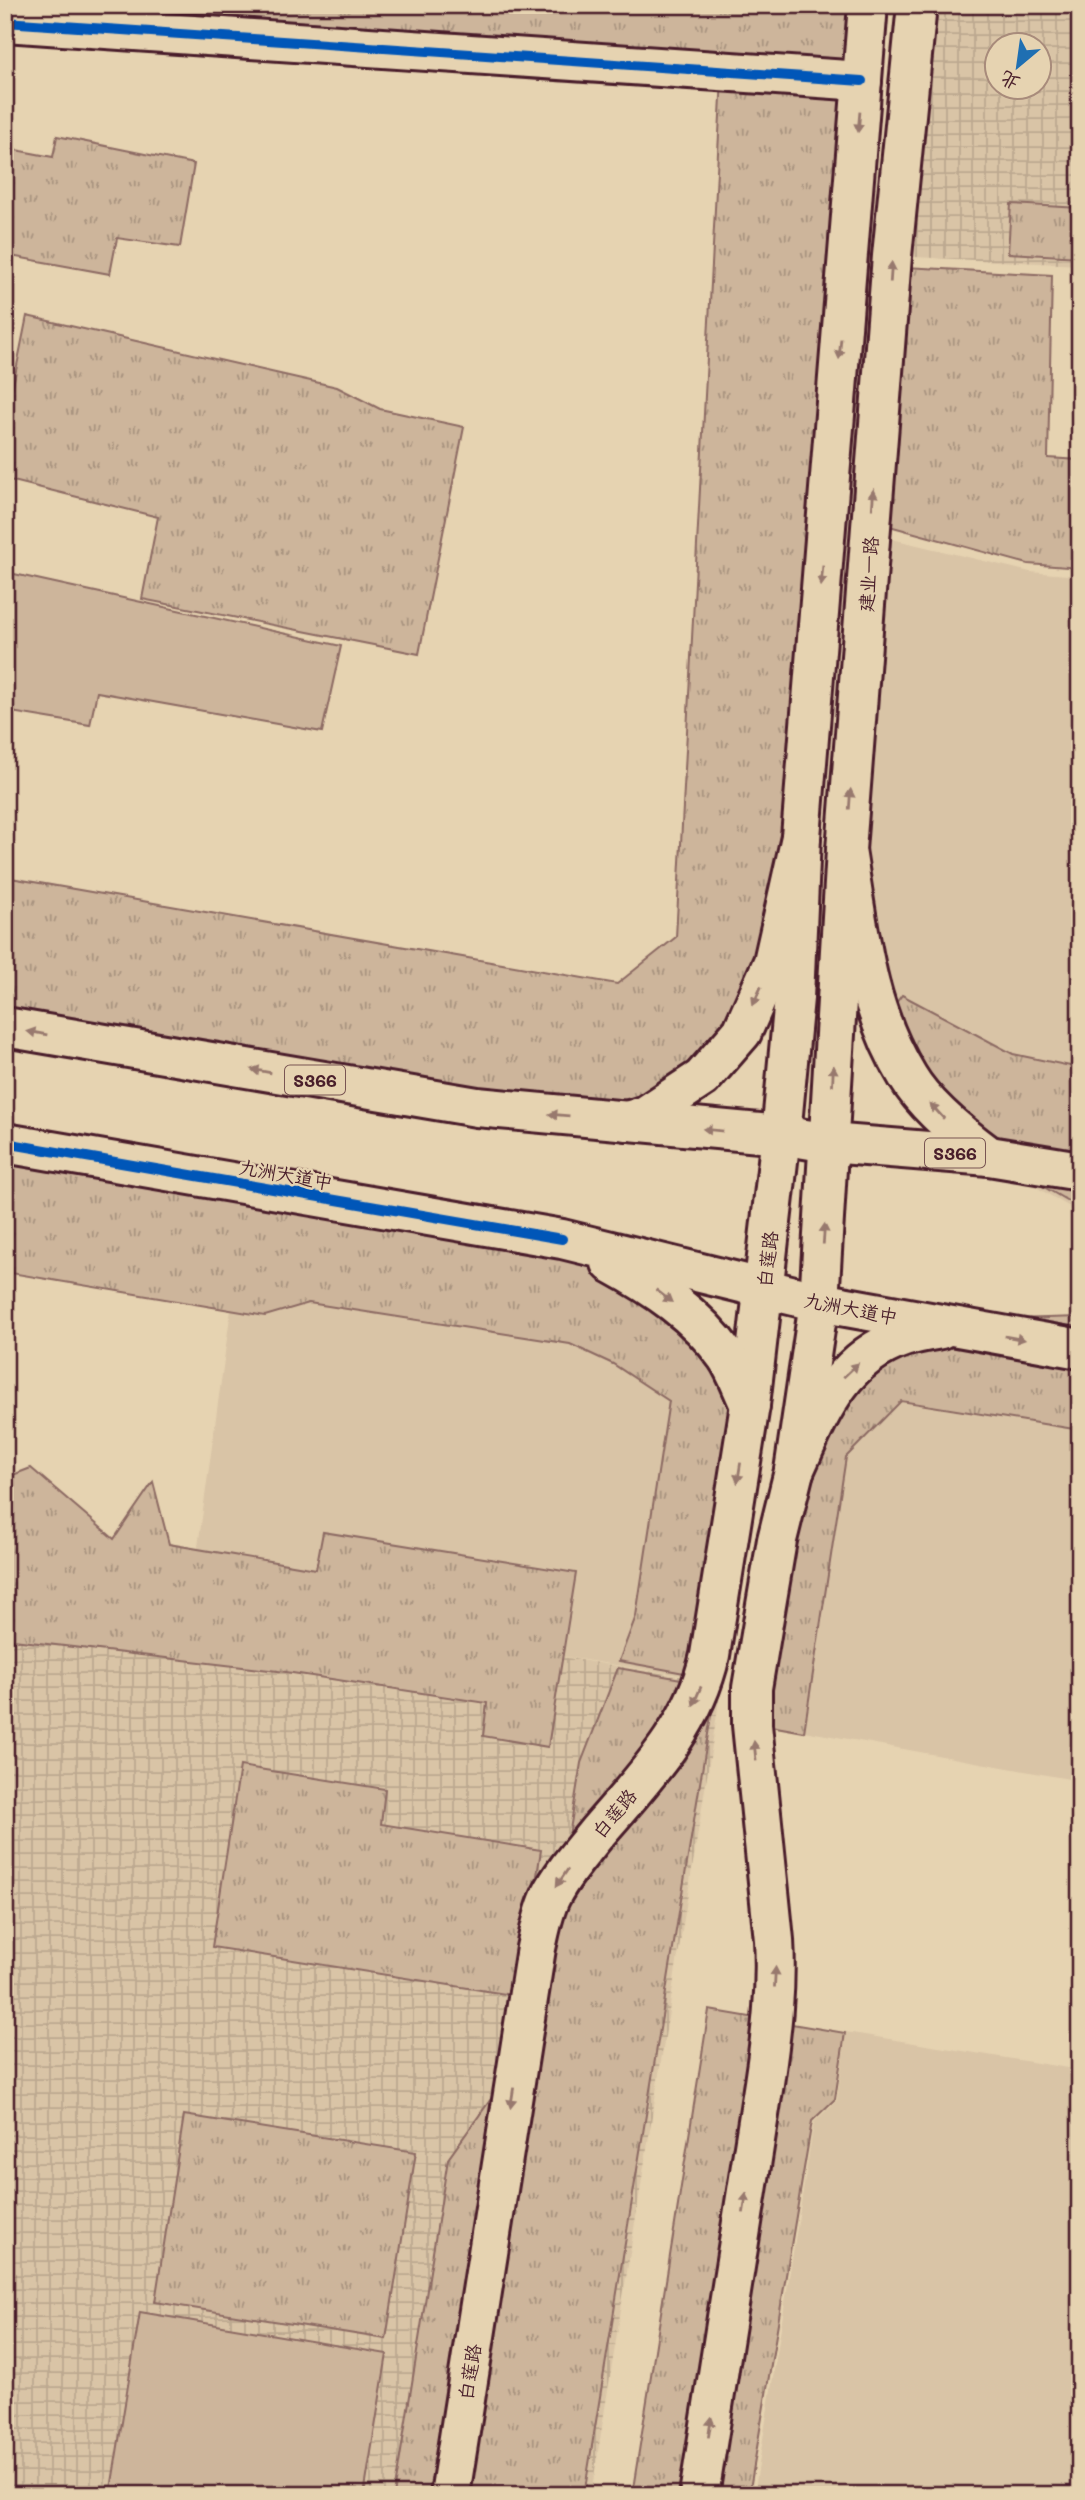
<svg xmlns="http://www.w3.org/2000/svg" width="1085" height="2500" viewBox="0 0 1085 2500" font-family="Mali,'LXGW WenKai TC',sans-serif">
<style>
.built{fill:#d9c4a6}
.industrial{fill:url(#industrial-grid);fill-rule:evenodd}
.grass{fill:url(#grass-tufts);stroke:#8c6a63;stroke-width:2}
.park{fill:#cdb59b;stroke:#8c6a63;stroke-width:2}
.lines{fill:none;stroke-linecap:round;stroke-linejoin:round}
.minor-casing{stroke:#4a1f2b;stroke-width:44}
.secondary-casing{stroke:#4a1f2b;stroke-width:44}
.primary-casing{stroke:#4a1f2b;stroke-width:44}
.minor{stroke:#e6d3b1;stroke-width:38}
.secondary{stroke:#e6d3b1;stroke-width:38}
.primary{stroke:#e6d3b1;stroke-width:38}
.cycleway-casing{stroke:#e6d3b1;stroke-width:15}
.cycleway{stroke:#0057b8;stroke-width:10}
.oneway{fill:#98796e}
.labels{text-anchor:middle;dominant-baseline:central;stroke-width:5;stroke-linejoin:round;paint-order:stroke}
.shield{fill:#e6d3b1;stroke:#795553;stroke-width:2}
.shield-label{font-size:18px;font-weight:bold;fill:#4a1f2b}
.street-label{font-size:19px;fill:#4a1f2b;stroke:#e6d3b1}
</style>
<defs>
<pattern id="industrial-grid" width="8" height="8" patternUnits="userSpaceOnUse" patternTransform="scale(1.75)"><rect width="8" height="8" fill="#d9c4a6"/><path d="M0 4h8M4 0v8" fill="none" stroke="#bca88f"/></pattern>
<pattern id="grass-tufts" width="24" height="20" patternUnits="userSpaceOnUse" patternTransform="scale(1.75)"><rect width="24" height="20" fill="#cdb59b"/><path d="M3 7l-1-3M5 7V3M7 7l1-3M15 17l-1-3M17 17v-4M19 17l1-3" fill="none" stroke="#a8937f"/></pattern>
</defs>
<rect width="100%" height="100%" fill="#e6d3b1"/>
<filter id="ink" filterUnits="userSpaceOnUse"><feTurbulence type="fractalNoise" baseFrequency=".0143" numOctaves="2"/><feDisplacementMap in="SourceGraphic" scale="14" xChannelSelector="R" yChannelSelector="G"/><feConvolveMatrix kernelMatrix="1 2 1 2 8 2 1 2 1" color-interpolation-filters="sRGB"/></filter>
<g filter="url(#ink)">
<g class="built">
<path d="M 871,534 L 1030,572 L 1080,576 L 1080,1213 L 1019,1177 L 909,1079 L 847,850 Z"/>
<path d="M 251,1166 L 494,1208 L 597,1256 L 648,1284 L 722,1682 L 191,1597 Z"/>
<path d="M 901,1402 L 1080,1431 L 1080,1781 L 804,1731 L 846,1457 Z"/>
<path d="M 846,2032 L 1080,2070 L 1080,2495 L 754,2495 L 814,2122 L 837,2100 Z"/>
</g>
<g class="industrial">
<path d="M 918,5 L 1080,5 L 1080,265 L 893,256 ZM 998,46 L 1040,46 L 1040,88 L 998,88 Z"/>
<path d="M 5,1567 L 722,1683 L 591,2495 L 5,2495 Z"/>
</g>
<g class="grass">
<path d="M 178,5 L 849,5 L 844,67 L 177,23 Z"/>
<path d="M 722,78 L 845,89 L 789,832 L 761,954 L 733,1020 L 707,1053 L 641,1101 L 610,1108 L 5,1026 L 5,877 L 617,984 L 676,937 Z"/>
<path d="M 57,136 L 194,164 L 180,247 L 117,238 L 110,274 L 5,255 L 5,148 L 53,157 Z"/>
<path d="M 1011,204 L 1080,208 L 1080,257 L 1008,253 Z"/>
<path d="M 905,267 L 1052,275 L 1048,458 L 1080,460 L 1080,568 L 1028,564 L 882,524 Z"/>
<path d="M 27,316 L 337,387 L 380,409 L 464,427 L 419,654 L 142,599 L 158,517 L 5,479 L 5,425 Z"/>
<path d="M 902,995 L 1013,1054 L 1080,1068 L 1080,1208 L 1020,1173 L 957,1126 L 884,1019 Z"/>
<path d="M 5,1129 L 594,1259 L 689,1324 L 744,1409 L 717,1679 L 619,1661 L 636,1616 L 669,1401 L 613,1364 L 570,1344 L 309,1303 L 265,1316 L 5,1272 Z"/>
<path d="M 1080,1317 L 1080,1430 L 901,1401 L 846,1457 L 804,1732 L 754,1723 L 795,1471 L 867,1356 L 1012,1319 Z"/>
<path d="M 31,1468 L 114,1539 L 153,1482 L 169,1544 L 316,1569 L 323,1532 L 576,1573 L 548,1747 L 483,1736 L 487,1703 L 286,1672 L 5,1639 L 5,1478 Z"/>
<path d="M 618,1668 L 716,1685 L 584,2495 L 394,2495 L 448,2159 L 536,2036 L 581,1763 Z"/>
<path d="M 240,1766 L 385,1789 L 381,1824 L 541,1850 L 518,1996 L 212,1947 Z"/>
<path d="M 709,2010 L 845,2033 L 835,2099 L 812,2121 L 749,2495 L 632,2495 Z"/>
<path d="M 184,2115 L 416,2152 L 386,2339 L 155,2302 Z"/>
</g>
<g class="park">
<path d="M 5,5 L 146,5 L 145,16 Z"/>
<path d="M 5,572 L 341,646 L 322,732 L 97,692 L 90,725 L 5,711 Z"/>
<path d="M 140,2312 L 387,2354 L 364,2495 L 110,2495 Z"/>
</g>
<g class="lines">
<defs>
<path id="minor" d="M 5,22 L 862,81"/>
<g id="secondary">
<path d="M 450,2495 L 536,1948 C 540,1931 543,1912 551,1896 C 562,1874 579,1855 595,1835 C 642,1780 694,1728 710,1655 L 750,1405 L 781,1135 L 794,998 L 801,837 L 868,5"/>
<path d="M 699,2495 L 764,2083 C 771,2036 777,1988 774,1940 L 752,1725 L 752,1688 L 777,1540 L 794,1471 L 819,1302 L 846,850 L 892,256 L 917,5"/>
</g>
<g id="primary">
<path d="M 846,850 C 859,930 865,1007 908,1077 C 925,1106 962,1136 989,1156"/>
<path d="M 5,1027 L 477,1107 L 781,1135 L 829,1143 L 989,1156 L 1080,1171"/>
<path d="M 627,1121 L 646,1115 L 702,1078 L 742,1032 L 773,962 L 801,837"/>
<path d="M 5,1143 L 562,1239 L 819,1302 L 1080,1349"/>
<path d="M 611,1263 C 655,1287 696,1314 726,1356 C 736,1370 742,1389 750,1405"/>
<path d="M 794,1471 C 820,1414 839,1359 904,1337 C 916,1333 929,1331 941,1329"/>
</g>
</defs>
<use href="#minor" class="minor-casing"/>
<use href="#secondary" class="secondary-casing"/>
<use href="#primary" class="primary-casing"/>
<use href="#minor" class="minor"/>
<use href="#secondary" class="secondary"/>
<use href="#primary" class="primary"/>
<defs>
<g id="cycleway">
<path d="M 5,22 L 862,81"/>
<path d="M 5,1143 L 562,1239"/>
</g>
</defs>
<use href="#cycleway" class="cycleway-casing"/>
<use href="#cycleway" class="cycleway"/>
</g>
<defs><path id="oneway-solid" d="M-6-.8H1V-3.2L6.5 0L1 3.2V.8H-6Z" transform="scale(1.75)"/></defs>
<g class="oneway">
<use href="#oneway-solid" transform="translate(859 122) rotate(95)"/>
<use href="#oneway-solid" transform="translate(891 272) rotate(-86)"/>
<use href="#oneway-solid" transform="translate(840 349) rotate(95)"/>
<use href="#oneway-solid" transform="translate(873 499) rotate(-86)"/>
<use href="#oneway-solid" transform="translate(822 576) rotate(95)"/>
<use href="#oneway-solid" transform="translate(850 799) rotate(-86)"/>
<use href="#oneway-solid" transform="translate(757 996) rotate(114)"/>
<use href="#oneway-solid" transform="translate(37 1033) rotate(-170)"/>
<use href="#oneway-solid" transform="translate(261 1071) rotate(-170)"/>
<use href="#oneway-solid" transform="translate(833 1075) rotate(-87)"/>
<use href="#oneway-solid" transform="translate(937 1111) rotate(-132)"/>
<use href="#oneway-solid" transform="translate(559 1115) rotate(-175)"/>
<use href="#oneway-solid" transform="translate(713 1130) rotate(-174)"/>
<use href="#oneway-solid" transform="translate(824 1234) rotate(-86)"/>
<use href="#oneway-solid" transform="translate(664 1296) rotate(38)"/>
<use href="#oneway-solid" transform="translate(1015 1338) rotate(10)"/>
<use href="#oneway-solid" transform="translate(851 1370) rotate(-43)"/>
<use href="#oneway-solid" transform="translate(739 1473) rotate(99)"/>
<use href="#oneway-solid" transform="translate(697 1696) rotate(113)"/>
<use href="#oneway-solid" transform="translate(755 1751) rotate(-96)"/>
<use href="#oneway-solid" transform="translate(562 1878) rotate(124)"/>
<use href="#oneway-solid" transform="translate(775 1977) rotate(-87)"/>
<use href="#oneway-solid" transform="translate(512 2098) rotate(99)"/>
<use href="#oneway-solid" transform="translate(745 2203) rotate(-81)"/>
<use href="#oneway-solid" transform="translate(710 2427) rotate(-81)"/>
</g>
</g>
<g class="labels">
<g class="shield">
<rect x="285" y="1065.5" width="60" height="29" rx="5"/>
<rect x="925" y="1138.5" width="60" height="29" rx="5"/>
</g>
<g class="shield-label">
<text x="315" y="1080">S366</text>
<text x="955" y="1153">S366</text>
</g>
<g class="street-label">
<text transform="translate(868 574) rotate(-86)">建业一路</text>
<text transform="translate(286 1174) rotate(10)">九洲大道中</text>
<text transform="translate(767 1259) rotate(-83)">白莲路</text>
<text transform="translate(851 1308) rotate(11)">九洲大道中</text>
<text transform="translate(614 1813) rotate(-50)">白莲路</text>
<text transform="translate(469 2372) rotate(-81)">白莲路</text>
</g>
</g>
<rect width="1085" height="2500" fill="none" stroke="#e6d3b1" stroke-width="28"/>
<rect x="14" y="14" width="1057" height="2472" fill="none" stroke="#4a1f2b" stroke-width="2.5" filter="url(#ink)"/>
<g transform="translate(1018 66) rotate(209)"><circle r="33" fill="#e6d3b1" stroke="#a88b7b" stroke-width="2"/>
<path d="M0-5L12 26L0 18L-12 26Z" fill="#1f6fb2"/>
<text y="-10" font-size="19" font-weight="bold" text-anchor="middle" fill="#4a1f2b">北</text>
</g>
</svg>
